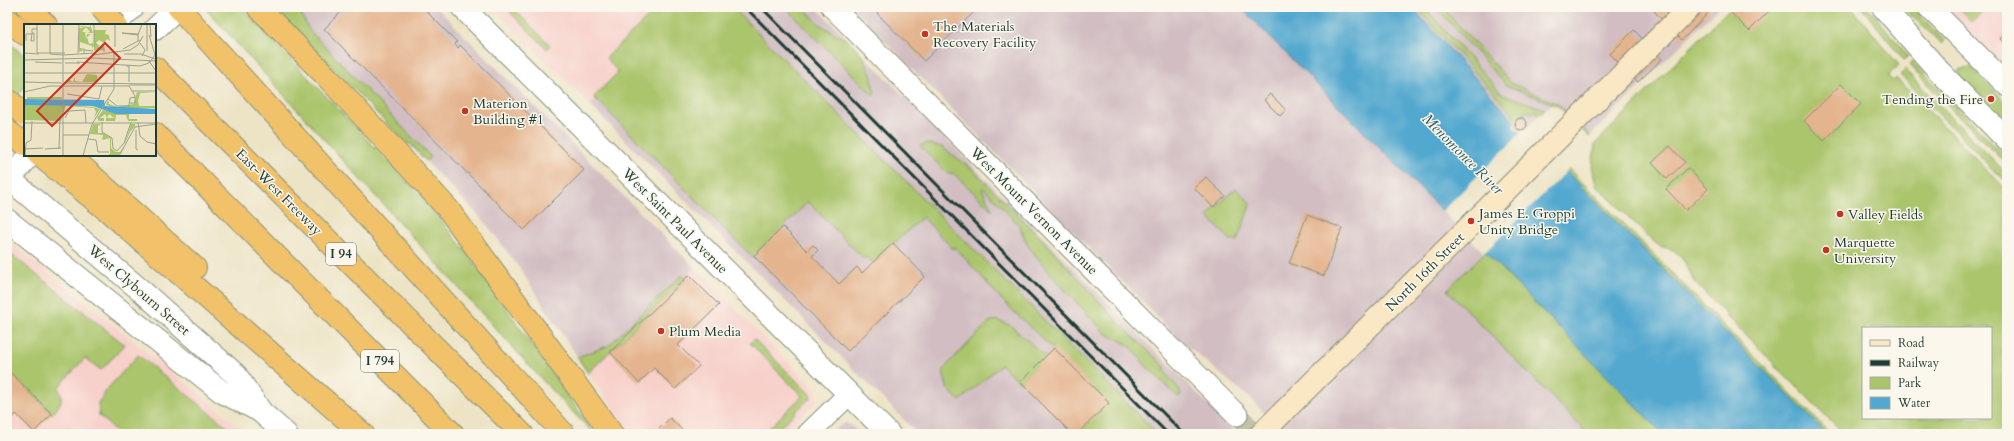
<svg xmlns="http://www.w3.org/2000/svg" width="2014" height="441" viewBox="0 0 2014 441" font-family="Cardo,serif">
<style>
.built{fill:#f7d0ca}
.industrial{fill:#d2bec2}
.green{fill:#aac56c;stroke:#648150;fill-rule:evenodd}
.water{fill:#53a8cf;stroke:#397282}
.pier{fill:#ede4c6}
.building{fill:#e4b48e}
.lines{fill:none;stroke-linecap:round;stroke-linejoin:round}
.minor-tunnel{stroke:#c4c3a9;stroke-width:21;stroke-dasharray:21 10;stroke-linecap:butt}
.minor-casing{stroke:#86907d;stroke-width:23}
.tertiary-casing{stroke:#86907d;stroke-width:24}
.secondary-casing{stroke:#86907d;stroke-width:24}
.motorway-casing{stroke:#86907d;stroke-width:24}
.minor{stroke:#fff;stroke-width:21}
.tertiary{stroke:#fff;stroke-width:22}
.secondary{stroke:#fae7c3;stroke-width:22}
.motorway{stroke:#f2c26a;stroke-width:22}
.rail{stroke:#1f3d34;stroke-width:3}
.motorway-bridge-casing{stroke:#86907d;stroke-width:24;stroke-linecap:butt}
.motorway-bridge{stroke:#f2c26a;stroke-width:22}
.poi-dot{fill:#c8321e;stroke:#fbf7ec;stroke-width:1.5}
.labels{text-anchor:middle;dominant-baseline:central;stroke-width:3;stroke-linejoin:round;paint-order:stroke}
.shield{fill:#fbf7ec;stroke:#61756b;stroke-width:1}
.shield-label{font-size:13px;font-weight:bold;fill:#1f3d34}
.poi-label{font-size:14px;fill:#1f3d34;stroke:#fbf7ec;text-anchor:start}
.street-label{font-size:14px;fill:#1f3d34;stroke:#fbf7ec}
.water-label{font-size:15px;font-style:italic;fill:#2f5d62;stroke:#fbf7ec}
.inset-road{fill:none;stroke:#9ba18c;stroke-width:1}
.view{fill:#c8321e;fill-opacity:0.15;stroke:#c8321e;stroke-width:2}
.inset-edge{fill:none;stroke:#1f3d34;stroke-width:2}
</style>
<rect width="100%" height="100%" fill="#fbf7ec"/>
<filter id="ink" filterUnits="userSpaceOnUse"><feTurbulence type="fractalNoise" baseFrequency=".025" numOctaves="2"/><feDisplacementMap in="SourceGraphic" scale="8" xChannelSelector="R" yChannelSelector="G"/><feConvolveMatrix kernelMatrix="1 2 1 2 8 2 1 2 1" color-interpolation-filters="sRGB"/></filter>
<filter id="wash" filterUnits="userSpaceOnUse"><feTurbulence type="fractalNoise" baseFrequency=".012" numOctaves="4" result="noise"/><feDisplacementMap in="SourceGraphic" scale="16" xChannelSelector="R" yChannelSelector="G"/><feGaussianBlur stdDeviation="0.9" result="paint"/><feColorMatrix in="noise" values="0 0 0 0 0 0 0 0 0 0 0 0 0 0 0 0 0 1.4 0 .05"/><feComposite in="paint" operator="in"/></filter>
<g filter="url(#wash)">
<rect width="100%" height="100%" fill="#ede4c6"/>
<g class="built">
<path d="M 492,7 L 692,7 L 590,105 Z"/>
<path d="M 1946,7 L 2007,7 L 2007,69 L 1963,24 Z"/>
<path d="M 7,240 L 115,326 L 248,434 L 7,434 Z"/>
<path d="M 695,268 L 816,390 L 817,401 L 784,434 L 631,434 L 588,373 Z"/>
</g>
<g class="industrial">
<path d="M 274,7 L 436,7 L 695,268 L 588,373 L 520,269 L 485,222 Z"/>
<path d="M 692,7 L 816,7 L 1237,434 L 918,434 L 590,105 Z"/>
<path d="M 851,7 L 1240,7 L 1440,209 L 1444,211 L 1663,434 L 1283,434 L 1252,400 L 1180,340 Z"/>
<path d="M 1412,7 L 1719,7 L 1589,137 L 1558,106 L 1551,104 L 1523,131 Z"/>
<path d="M 846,423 L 850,425 L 860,434 L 831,434 L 839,426 Z"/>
</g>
<g class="green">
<path d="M 204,7 L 241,7 L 422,197 L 467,253 L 593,431 L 592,432 L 554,393 Z"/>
<path d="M 274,7 L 298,7 L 309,30 L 431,157 L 426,161 L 410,143 L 408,145 Z"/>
<path d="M 505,7 L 512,7 L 550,45 L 547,49 Z"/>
<path d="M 658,7 L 732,7 L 1158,434 L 1136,434 L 1133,431 L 1129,434 L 1077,434 L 1108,402 L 1004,302 L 956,248 L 953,249 L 923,217 L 872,263 L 866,257 L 864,259 L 808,202 L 753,258 L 594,97 L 618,72 L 606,58 Z"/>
<path d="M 785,7 L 803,7 L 819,24 L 850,42 L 860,52 L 871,73 L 875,95 L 873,95 Z"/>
<path d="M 1416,7 L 1424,7 L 1502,94 L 1545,109 L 1539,115 L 1535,110 L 1531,114 L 1527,111 L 1518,120 Z"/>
<path d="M 1436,7 L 1442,7 L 1511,83 L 1558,104 L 1590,135 L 1589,137 L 1558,106 L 1506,85 Z"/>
<path d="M 1731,7 L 1851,7 L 1899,65 L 1888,76 L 1893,81 L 1896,78 L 2007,190 L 2007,434 L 1844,434 L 1780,370 L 1776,368 L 1774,364 L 1694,282 C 1689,270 1684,257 1673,250 C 1667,247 1661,248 1655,243 L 1596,185 L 1592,166 L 1595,144 ZM 1863,328 L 1991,328 L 1991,418 L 1863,418 Z"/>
<path d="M 1861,7 L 1868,7 L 1908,56 L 1904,60 Z"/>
<path d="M 1902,7 L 1912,7 L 1945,41 L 1942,44 Z"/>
<path d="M 1957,7 L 1987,7 L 1972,22 Z"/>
<path d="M 7,41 L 25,56 L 25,88 L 7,105 Z"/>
<path d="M 1913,62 L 2007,158 L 2007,165 L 1921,78 L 1909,65 Z"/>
<path d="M 1970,66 L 2007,103 L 2007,126 L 1957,75 L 1959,70 Z"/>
<path d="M 1905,70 L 2007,174 L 2007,183 L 1900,75 Z"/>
<path d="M 926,143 L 942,147 L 972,169 L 1044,241 L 1117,321 L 1164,366 L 1166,370 L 1164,371 L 1179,389 L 1181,395 L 1178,397 L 1146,366 L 1132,348 L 1123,342 L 1105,333 L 1054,278 L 1028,246 L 1019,225 L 984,188 L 982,189 L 993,211 L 953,173 L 948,174 L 920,146 Z"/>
<path d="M 1569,169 L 1831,434 L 1827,434 L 1567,172 Z"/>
<path d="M 1236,188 L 1251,203 L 1237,241 L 1231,241 L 1207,216 Z"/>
<path d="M 7,251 L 125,345 L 101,370 L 85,358 L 58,388 C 65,398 60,406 52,414 L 9,371 L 7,373 Z"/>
<path d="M 1485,252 L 1663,434 L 1588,434 L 1447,290 Z"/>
<path d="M 681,276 L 686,278 L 588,373 L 577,357 L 608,346 Z"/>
<path d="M 996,320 L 1010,325 L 1046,357 L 1020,382 L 1001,365 L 960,401 L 948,390 L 943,372 L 948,364 L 989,322 Z"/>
<path d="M 754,339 L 809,393 L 811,397 L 773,434 L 763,434 L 802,396 L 750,343 Z"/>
<path d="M 138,355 L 235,433 L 236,434 L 118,434 L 99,415 L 98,403 L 109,387 Z"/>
</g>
<path class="water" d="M 1240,7 L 1412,7 L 1523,131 L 1567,172 L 1827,434 L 1663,434 L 1445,211 L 1440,209 Z"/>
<path class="pier" d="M 1517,121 L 1568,170 L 1484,253 L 1444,213 L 1441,212 L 1522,132 L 1514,128 L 1514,124 Z"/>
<g id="blocks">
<g class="building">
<path d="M 346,7 L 422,7 L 457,42 L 455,44 L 458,48 L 460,45 L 584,170 L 524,230 L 324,29 Z"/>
<path d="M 871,7 L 979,7 L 924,61 Z"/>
<path d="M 1658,7 L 1706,7 L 1710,11 L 1682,40 L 1654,11 Z"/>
<path d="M 1731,7 L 1766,7 L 1769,11 L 1749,31 L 1728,10 Z"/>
<path d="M 1634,30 L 1662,59 L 1638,82 L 1610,54 Z"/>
<path d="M 2007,32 L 2007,46 L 2000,39 Z"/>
<path d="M 1841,84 L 1861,104 L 1824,141 L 1804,121 Z"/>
<path d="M 1270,94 L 1286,110 L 1280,116 L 1264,100 Z"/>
<circle cx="1521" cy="124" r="6"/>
<path d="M 1670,146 L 1685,162 L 1667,179 L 1652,163 Z"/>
<path d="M 1688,168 L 1708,189 L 1686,210 L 1666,189 Z"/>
<path d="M 1206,177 L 1225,196 L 1213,207 L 1194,188 Z"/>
<path d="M 1307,215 L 1342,228 L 1324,276 L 1289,263 Z"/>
<path d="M 783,227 L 807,251 L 813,245 L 818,250 L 812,256 L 839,284 L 857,267 L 862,273 L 893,243 L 925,276 L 848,351 L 754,256 Z"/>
<path d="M 689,275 L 719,305 L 678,345 L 699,366 L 675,389 L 654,368 L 639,383 L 610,352 Z"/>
<path d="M 1054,348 L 1109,403 L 1077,434 L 1072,434 L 1020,382 Z"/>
<path d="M 9,371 L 52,414 L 34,432 L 16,414 L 7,423 L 7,373 Z"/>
<path d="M 670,418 L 686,434 L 654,434 Z"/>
</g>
</g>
</g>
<g filter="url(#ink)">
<use href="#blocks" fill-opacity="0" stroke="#86907d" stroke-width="1"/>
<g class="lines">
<path class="minor-tunnel" d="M 1237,415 L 1255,434"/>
<defs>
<g id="minor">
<path d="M 832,7 L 1237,415"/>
<path d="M 808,434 L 849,394"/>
</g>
<g id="tertiary">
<path d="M 462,7 L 889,434"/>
<path d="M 1883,7 L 1939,71 L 2007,140"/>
<path d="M 1929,7 L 2007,85"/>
<path d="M 114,25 L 133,7"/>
<path d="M 155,29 L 178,7"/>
<path d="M 7,177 L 144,293 L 236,375 L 261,412 L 286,434"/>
<path d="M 7,182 L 30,155"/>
<path d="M 7,220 L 222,392 L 258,410"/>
</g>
<path id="secondary" d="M 1261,434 L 1690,7"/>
<g id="motorway">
<path d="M 28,7 L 46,25"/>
<path d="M 178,7 L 564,434"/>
<path d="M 258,7 L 329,79 L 448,209 L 612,434"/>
<path d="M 7,19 L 25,34"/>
<path d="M 155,68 L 522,434"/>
<path d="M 155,134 L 453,434"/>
<path d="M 39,155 L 108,211 L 363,434"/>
<path d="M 69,155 L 195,268"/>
</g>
</defs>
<use href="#minor" class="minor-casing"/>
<use href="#tertiary" class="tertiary-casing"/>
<use href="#secondary" class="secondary-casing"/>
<use href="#motorway" class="motorway-casing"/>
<use href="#minor" class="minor"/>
<use href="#tertiary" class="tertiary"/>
<use href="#secondary" class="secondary"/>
<use href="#motorway" class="motorway"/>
<g class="rail">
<path d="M 745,7 L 1168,434"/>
<path d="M 761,7 L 1184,434"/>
</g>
<defs>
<g id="motorway-bridge">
<path d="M 101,7 L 116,25"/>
<path d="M 7,99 L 25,115"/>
<path d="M 7,131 L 25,144"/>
</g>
</defs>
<use href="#motorway-bridge" class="motorway-bridge-casing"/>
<use href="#motorway-bridge" class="motorway-bridge"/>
</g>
</g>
<g class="poi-dot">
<circle cx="925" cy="34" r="4"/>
<circle cx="1991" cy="99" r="4"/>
<circle cx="465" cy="111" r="4"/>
<circle cx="1840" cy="214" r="4"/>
<circle cx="1471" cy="221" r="4"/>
<circle cx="1826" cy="250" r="4"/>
<circle cx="661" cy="331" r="4"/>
</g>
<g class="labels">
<g class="shield">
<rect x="326" y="243" width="30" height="22" rx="3"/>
<rect x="361" y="350" width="38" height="22" rx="3"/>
</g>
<g class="shield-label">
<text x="341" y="254">I 94</text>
<text x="380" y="361">I 794</text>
</g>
<g class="poi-label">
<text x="933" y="26">The Materials<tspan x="933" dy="16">Recovery Facility</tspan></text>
<text x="1983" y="99" text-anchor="end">Tending the Fire</text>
<text x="473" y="103">Materion<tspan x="473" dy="16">Building #1</tspan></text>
<text x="1479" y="213">James E. Groppi<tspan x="1479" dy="16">Unity Bridge</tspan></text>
<text x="1848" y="214">Valley Fields</text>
<text x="1834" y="242">Marquette<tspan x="1834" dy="16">University</tspan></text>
<text x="669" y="331">Plum Media</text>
</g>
<g class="street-label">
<text transform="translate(279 192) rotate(45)">East-West Freeway</text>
<text transform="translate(1034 211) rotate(45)">West Mount Vernon Avenue</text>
<text transform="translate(675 221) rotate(45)">West Saint Paul Avenue</text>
<text transform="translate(1425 272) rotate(-45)">North 16th Street</text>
<text transform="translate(139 290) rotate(41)">West Clybourn Street</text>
</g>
<g class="water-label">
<text transform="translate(1463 154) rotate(45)">Menomonee River</text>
</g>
</g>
<g transform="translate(24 24)">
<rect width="132" height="132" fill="#ede4c6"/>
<path d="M 66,0 L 69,9 L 63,9 L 66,8 L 63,4 L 66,4 L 61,4 L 58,8 L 61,8 L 62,15 L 63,10 L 67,10 L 63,13 L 65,20 L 69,19 L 69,26 L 68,22 L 56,18 L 56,24 L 62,25 L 55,28 L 55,4 L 60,4 L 55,2 L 66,3 ZM 70,6 L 82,6 L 81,10 L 85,11 L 86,17 L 83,15 L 80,19 L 75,16 L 72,19 L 76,22 L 72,24 L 79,23 L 80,26 L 70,27 ZM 63,50 L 73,51 L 74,58 L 41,58 L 44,55 L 49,58 L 51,53 L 51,57 L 58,58 ZM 113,68 L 131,68 L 116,69 L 114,77 L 115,82 L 132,82 L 132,84 L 93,84 L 82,81 L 84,76 L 85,80 L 93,83 L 110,80 ZM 3,73 L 38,73 L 38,75 L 3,75 ZM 0,81 L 41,81 L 69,83 L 76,85 L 70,94 L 72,88 L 70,84 L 42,82 L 37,97 L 0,96 ZM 79,86 L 105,90 L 105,95 L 113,95 L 113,97 L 104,97 L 102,91 L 92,91 L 91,97 L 82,97 L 82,94 L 90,94 L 85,90 L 83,94 L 81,90 L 76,94 L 80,94 L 80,97 L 75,97 L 73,94 ZM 69,100 L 77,100 L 74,102 L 74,109 L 79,109 L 87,114 L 87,124 L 92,128 L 96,128 L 100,122 L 107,100 L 111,100 L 111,102 L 106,108 L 97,129 L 93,132 L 82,132 L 86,130 L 86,114 L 78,116 L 79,111 L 66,110 Z" fill="#aac56c"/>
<path d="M 0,75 L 80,76 L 81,82 L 132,85 L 132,90 L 92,90 L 69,82 L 0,81 Z" fill="#53a8cf"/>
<path class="inset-road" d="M 26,0 L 26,30 L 39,31M 70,0 L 70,23M 91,0 L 91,23M 123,0 L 123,27M 126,0 L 127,13M 8,10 L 7,17 L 10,17 L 10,9 L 8,9M 114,11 L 98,9 L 114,10M 125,11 L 132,34M 2,17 L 2,10 L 8,10 L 8,5 L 13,5M 114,17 L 114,11 L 118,0M 116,19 L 121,26 L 118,32M 73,24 L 80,23 L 80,28M 99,25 L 116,16M 0,29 L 15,30M 13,29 L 41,29M 13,29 L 13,0M 54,29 L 55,0M 60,29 L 60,26 L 69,27M 100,30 L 117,30 L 131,35M 39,31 L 71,29M 69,31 L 106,26 L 114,21 L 119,12M 0,36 L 69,34 L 132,37M 125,37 L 132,47M 11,38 L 38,39M 53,38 L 116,42 L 125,39 L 132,30M 41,39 L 56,39M 102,42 L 105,42 L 105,58M 0,49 L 132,49M 0,58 L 38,59M 40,59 L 132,60M 105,61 L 132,61M 40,62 L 105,62M 105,62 L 111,72 L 111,79 L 106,79M 108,67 L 132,67M 0,68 L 26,62 L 38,62M 43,70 L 75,75 L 78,62M 84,75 L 93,82 L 105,82 L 106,74 L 111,73M 41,94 L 45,87 L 61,86 L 62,99M 78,98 L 78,108 L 88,114 L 89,124 L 93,127 L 100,119 L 107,98M 114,98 L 116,112 L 123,118 L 132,120M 0,99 L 132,99M 112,106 L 112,125 L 114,126M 39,111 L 65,111M 64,115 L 72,116 L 74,128 L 85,128M 0,125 L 19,124M 21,125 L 37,124M 35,125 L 36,94M 1,132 L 2,119 L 7,116 L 8,97M 39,132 L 39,0M 59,132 L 68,100 L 90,65 L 90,28M 95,132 L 111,103 L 132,100"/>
<path class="view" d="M 81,19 L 96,34 L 28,102 L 13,87 Z"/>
<rect width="132" height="132" class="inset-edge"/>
</g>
<rect width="2014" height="441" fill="none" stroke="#fbf7ec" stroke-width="24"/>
<rect x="1862" y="327" width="130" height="92" fill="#fbf7ec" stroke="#a3ada2"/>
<rect x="1870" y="340" width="20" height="6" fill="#fae7c3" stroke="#a3ada2"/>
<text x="1898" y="347" font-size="12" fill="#1f3d34">Road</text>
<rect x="1870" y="360" width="20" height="6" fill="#1f3d34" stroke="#a3ada2"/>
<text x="1898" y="367" font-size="12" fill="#1f3d34">Railway</text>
<rect x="1870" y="377" width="20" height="12" fill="#aac56c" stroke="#a3ada2"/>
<text x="1898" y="387" font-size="12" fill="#1f3d34">Park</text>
<rect x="1870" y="397" width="20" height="12" fill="#53a8cf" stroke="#a3ada2"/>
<text x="1898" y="407" font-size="12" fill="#1f3d34">Water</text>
</svg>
